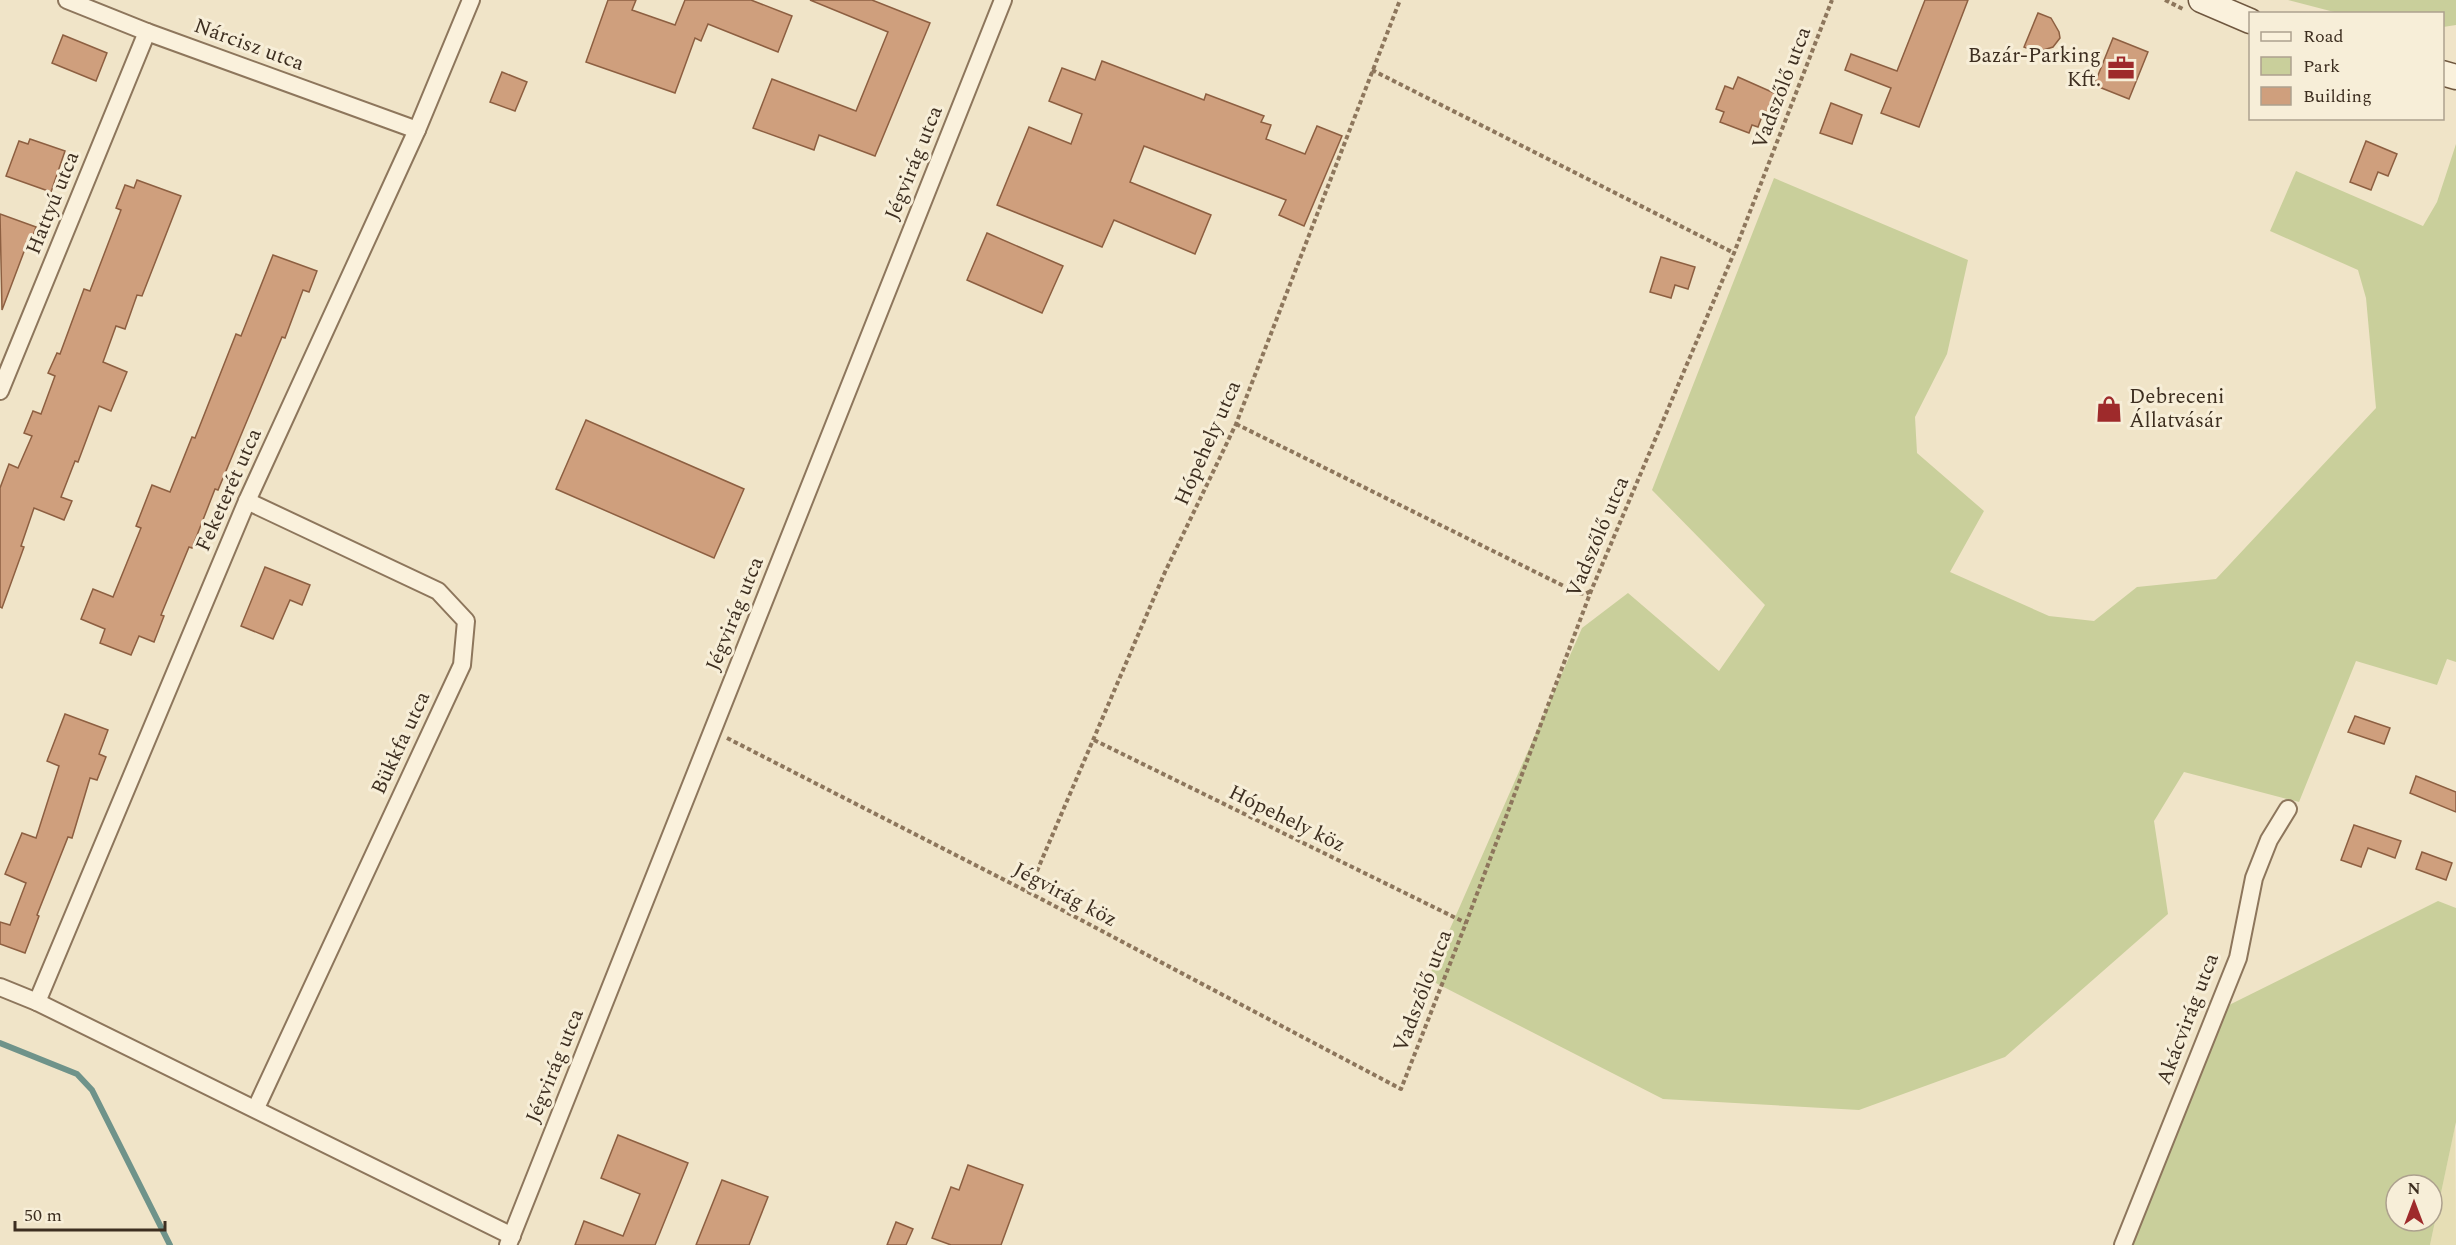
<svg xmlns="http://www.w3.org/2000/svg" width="2456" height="1245" viewBox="0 0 2456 1245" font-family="Spectral,serif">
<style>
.farmland{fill:#e6deb5}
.green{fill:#c9cf9b;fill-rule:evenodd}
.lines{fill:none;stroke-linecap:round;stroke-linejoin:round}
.stream{stroke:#6f938a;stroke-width:6}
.building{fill:#cf9f7d;stroke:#8d5f41;stroke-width:1.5}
.minor-casing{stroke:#8d765c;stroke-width:20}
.secondary-casing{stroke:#6f573f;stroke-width:27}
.path{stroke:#8d765c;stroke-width:4;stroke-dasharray:4.5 3;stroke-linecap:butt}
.minor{stroke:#faf1dc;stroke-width:16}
.secondary{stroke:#faf1dc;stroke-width:24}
.labels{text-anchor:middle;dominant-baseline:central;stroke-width:6;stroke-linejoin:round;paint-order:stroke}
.street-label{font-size:21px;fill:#3d2e20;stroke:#f7eed8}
.poi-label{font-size:21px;fill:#3d2e20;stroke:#f7eed8;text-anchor:end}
</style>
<rect width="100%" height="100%" fill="#f0e4c8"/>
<path class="farmland" d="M 2455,1126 L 2456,1245 L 2430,1245 Z"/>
<g class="green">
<path d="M 2288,0 L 2456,0 L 2456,25 L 2443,27 L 2442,14 L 2338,13 Z"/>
<path d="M 2456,144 L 2456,662 L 2447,659 L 2437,685 L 2356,661 L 2299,802 L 2184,772 L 2154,821 L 2168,914 L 2005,1057 L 1859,1110 L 1663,1099 L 1428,979 L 1582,628 L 1628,593 L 1719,671 L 1765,605 L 1652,490 L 1774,178 L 1968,260 L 1947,354 L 1915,417 L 1917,453 L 1984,511 L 1950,572 L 2049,616 L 2094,621 L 2137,587 L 2216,579 L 2376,408 L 2366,298 L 2358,270 L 2270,231 L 2296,171 L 2423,226 L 2437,202 Z"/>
<path d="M 2438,901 L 2456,908 L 2456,1122 L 2430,1245 L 2129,1245 L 2223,1008 ZM 2396,1185 L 2432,1185 L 2432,1221 L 2396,1221 Z"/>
</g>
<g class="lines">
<path class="stream" d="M 0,1043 L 77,1074 L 92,1090 L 170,1245"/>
</g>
<g class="building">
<path d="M 608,0 L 636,0 L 632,10 L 675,25 L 685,0 L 751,0 L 792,16 L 778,52 L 708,24 L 701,41 L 695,38 L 675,93 L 586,62 Z"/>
<path d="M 810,0 L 872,0 L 930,23 L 875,156 L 819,135 L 814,150 L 753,128 L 772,79 L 856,111 L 888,32 Z"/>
<path d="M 1925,0 L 1968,0 L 1919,127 L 1881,113 L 1891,88 L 1845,70 L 1851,54 L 1897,71 Z"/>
<path d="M 2038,13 L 2051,18 L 2059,32 L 2060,38 L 2053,47 L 2037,52 L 2024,47 Z"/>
<path d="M 63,35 L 107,53 L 96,81 L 52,63 Z"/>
<path d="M 2113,38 L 2148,52 L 2129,99 L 2094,85 Z"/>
<path d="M 1102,61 L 1204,100 L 1206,94 L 1264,116 L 1261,122 L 1271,125 L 1266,139 L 1305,154 L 1317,126 L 1342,136 L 1304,226 L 1279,215 L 1286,200 L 1144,146 L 1130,182 L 1211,215 L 1195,254 L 1114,220 L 1102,247 L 997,205 L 1029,127 L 1071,144 L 1082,114 L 1049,101 L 1062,68 L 1095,80 Z"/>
<path d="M 502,72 L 527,82 L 515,111 L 490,102 Z"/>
<path d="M 1738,77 L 1781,96 L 1774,114 L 1764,111 L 1758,127 L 1752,125 L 1749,133 L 1720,122 L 1724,112 L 1716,109 L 1725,86 L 1733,89 Z"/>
<path d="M 1831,103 L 1862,115 L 1852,144 L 1820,133 Z"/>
<path d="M 30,139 L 65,151 L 51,192 L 6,176 L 19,141 L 28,144 Z"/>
<path d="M 2366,141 L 2397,154 L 2388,176 L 2378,172 L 2371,190 L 2350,182 Z"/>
<path d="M 137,180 L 181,196 L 142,296 L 137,295 L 125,329 L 116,326 L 103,362 L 127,372 L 111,411 L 99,406 L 78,462 L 75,461 L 61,497 L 72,501 L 64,520 L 34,508 L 21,546 L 24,547 L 2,608 L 0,607 L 0,488 L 9,464 L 18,468 L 32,436 L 24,433 L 33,411 L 41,414 L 55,376 L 48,373 L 57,353 L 60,354 L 84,289 L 90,291 L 121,210 L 116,208 L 125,185 L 134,188 Z"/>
<path d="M 0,214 L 36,227 L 28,250 L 25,249 L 2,310 Z"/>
<path d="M 987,233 L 1063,266 L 1042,313 L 967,280 Z"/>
<path d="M 273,255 L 317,271 L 309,292 L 303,290 L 285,338 L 282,337 L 218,490 L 215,489 L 192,548 L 189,547 L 161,615 L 164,616 L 154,642 L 139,636 L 131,655 L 100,643 L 105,629 L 81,619 L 93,589 L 113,597 L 141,528 L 136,526 L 152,485 L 170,492 L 192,437 L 195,438 L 236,334 L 241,336 Z"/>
<path d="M 1661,257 L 1695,267 L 1688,289 L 1675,285 L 1671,298 L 1650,292 Z"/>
<path d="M 586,420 L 744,489 L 714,558 L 556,489 Z"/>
<path d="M 265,567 L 310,585 L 302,605 L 290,600 L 273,639 L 241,626 Z"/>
<path d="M 65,714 L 108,730 L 99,754 L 106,757 L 97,780 L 90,778 L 72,838 L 68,837 L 37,915 L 39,916 L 25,953 L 0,944 L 0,922 L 10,925 L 26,883 L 5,874 L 22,833 L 36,838 L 59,766 L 47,761 Z"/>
<path d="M 2355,716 L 2390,728 L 2384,744 L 2348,732 Z"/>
<path d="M 2416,776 L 2456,792 L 2456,812 L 2410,793 Z"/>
<path d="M 2354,825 L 2401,841 L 2395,858 L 2368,848 L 2361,867 L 2341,860 Z"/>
<path d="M 2422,852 L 2452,863 L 2446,880 L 2416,869 Z"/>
<path d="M 618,1135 L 688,1163 L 655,1245 L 575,1245 L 584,1221 L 623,1236 L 640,1194 L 601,1178 Z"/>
<path d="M 968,1165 L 1023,1185 L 1001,1245 L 951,1245 L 932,1238 L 951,1187 L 959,1190 Z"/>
<path d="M 722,1180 L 768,1197 L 749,1245 L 696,1245 Z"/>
<path d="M 896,1222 L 913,1229 L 906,1245 L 887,1245 Z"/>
</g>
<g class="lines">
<defs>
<g id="minor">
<path d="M 67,0 L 147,32 L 417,130"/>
<path d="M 0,391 L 147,32"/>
<path d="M 247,501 L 438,591 L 466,621 L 462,665 L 256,1108"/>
<path d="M 0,987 L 37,1002 L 512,1236"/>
<path d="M 37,1002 L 247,501 L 417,130 L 471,0"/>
<path d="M 508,1245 L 1003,0"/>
<path d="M 2123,1245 L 2238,958 L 2254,878 L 2269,840 L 2288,809"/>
</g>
<g id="secondary">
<path d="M 2201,0 L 2250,21"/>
<path d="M 2442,73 L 2456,77"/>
</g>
</defs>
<use href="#minor" class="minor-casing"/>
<use href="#secondary" class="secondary-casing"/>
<g class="path">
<path d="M 2165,0 L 2183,9"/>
<path d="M 1372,70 L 1734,253"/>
<path d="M 1236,424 L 1578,593 L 1585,594 L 1591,591"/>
<path d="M 727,738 L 1028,892 L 1401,1089 L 1466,923 L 1591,591 L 1734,253 L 1832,0"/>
<path d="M 1094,740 L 1466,923"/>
<path d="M 1028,892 L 1165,572 L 1236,424 L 1400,0"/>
</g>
<use href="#minor" class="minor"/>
<use href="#secondary" class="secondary"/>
</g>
<defs>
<symbol id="office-bare" viewBox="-9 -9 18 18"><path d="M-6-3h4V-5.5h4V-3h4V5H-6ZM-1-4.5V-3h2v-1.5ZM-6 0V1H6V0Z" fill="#9e2a2b" stroke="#f7eed8" stroke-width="2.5" paint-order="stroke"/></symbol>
<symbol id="shop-bare" viewBox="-9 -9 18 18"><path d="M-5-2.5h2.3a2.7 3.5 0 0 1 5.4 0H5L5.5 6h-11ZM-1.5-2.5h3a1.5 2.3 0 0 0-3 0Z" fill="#9e2a2b" stroke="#f7eed8" stroke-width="2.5" paint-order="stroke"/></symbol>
</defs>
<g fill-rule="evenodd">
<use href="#office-bare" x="2102" y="49" width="38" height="38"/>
<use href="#shop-bare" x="2090" y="390" width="38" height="38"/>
</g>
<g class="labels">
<g class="street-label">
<text transform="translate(249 45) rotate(20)">Nárcisz utca</text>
<text transform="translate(1782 88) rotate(-69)">Vadszőlő utca</text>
<text transform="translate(914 163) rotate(-68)">Jégvirág utca</text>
<text transform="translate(53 203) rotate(-68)">Hattyú utca</text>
<text transform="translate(1208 443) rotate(-66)">Hópehely utca</text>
<text transform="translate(229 490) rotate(-66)">Feketerét utca</text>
<text transform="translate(1598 537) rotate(-67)">Vadszőlő utca</text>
<text transform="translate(735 614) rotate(-68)">Jégvirág utca</text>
<text transform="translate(401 743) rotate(-65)">Bükkfa utca</text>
<text transform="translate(1287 819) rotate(26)">Hópehely köz</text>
<text transform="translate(1065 895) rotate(28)">Jégvirág köz</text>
<text transform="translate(1423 991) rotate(-69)">Vadszőlő utca</text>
<text transform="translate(2188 1019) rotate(-69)">Akácvirág utca</text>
<text transform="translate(555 1066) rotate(-68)">Jégvirág utca</text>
</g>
<g class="poi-label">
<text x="2101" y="56">Bazár-Parking<tspan x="2101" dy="24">Kft.</tspan></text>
<text x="2129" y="397" text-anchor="start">Debreceni<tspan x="2129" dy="24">Állatvásár</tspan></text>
</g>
</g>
<rect x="2249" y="12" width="195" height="108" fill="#f7eed8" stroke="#ada18e" stroke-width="1.5"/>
<rect x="2261" y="32" width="30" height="9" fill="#faf1dc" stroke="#ada18e" stroke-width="1.5"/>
<text x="2303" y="42" font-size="18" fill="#3d2e20">Road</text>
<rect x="2261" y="57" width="30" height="18" fill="#c9cf9b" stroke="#ada18e" stroke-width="1.5"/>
<text x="2303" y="72" font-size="18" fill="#3d2e20">Park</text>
<rect x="2261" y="87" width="30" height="18" fill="#cf9f7d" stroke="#ada18e" stroke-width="1.5"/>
<text x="2303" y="102" font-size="18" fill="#3d2e20">Building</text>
<g transform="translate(2414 1203)"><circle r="28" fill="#f7eed8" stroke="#ada18e" stroke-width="1.5"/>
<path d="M0-4.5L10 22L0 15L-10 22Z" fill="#9e2a2b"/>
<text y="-9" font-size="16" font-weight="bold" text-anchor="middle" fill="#3d2e20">N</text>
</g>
<path d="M15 1221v9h150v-9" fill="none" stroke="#3d2e20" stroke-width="3"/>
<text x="24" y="1221" font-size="18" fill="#3d2e20" stroke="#f7eed8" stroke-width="4.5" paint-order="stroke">50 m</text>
</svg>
